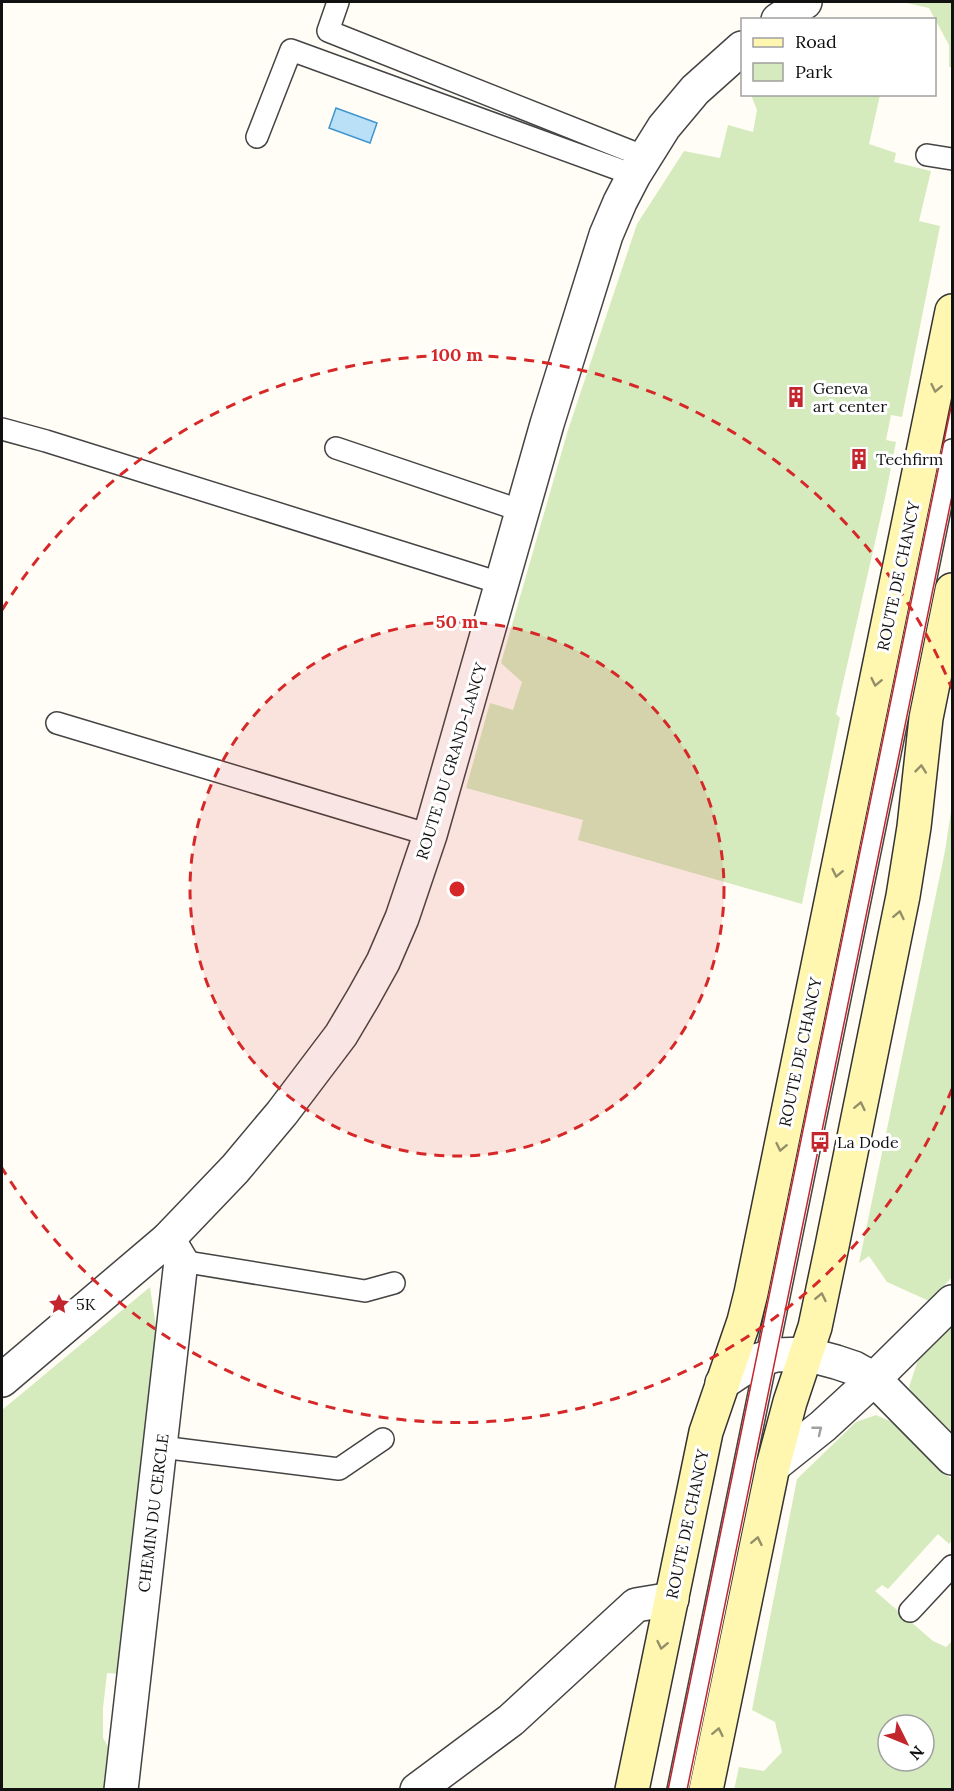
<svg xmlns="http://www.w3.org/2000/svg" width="954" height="1791" viewBox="0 0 954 1791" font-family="Lora,serif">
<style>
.green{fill:#d5ebbd;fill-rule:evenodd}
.water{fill:#b9e0f7;stroke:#3f96cf;stroke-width:1.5}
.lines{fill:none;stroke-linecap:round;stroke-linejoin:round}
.service-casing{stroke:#444;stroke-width:24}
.minor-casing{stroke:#444;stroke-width:36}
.tertiary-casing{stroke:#444;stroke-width:36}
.secondary-casing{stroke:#333;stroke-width:36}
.service{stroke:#fff;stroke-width:21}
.minor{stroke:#fff;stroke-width:33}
.tertiary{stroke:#fff;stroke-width:33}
.secondary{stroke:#fff6b0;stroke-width:33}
.tram{stroke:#c4262e;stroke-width:1.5}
.oneway{stroke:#948f68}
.oneway2{stroke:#a0a0a0}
.ring{fill:none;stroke:#d62828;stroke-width:3;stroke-dasharray:10 8}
.labels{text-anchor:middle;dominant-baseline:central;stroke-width:6;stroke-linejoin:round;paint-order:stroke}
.poi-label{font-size:16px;fill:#111;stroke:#fff;text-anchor:start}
.street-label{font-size:16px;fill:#111;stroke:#fff}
.centre{fill:#d62828;stroke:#fff;stroke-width:3}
.ring-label{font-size:18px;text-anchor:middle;font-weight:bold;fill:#d62828;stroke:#fff;stroke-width:6;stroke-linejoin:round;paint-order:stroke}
</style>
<rect width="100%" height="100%" fill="#fffdf5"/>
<g class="green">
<path d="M 902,2 L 952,2 L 952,67 L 949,67 L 949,45 L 929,8 Z"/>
<path d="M 751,95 L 880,95 L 869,144 L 896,153 L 894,162 L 931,171 L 919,221 L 940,226 L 902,417 L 891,415 L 886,440 L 896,442 L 885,498 L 836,714 L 840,718 L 802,904 L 578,840 L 583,820 L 466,788 L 490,703 L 513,710 L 522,682 L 501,663 L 568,430 L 637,224 L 684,151 L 720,158 L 728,125 L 753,132 L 757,110 Z"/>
<path d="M 952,805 L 952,1277 L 929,1301 L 887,1282 L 869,1256 L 859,1263 L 945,851 Z"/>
<path d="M 150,1287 L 156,1327 L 134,1568 L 120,1674 L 107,1673 L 103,1708 L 103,1738 L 112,1753 L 108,1789 L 2,1790 L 2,1410 Z"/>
<path d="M 952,1326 L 952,1434 L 915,1397 L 909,1387 L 918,1360 Z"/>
<path d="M 876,1415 L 892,1422 L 952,1480 L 952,1540 L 949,1544 L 938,1534 L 888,1589 L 882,1585 L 875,1591 L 933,1641 L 946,1647 L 952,1641 L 952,1789 L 734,1790 L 739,1767 L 764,1771 L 782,1752 L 775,1722 L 752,1710 L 797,1479 L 856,1422 ZM 888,1725 L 924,1725 L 924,1761 L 888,1761 Z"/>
</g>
<path class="water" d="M 336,108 L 377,123 L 370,143 L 329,128 Z"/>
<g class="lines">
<defs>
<g id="service">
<path d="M 338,2 L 328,31 L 645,157"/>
<path d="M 257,137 L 291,50 L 634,175"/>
<path d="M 927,155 L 952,159"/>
<path d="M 2,429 L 46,441 L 503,584"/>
<path d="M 336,448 L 522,511"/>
<path d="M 57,723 L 430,835"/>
<path d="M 181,1261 L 365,1291 L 394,1283"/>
<path d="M 161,1447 L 339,1469 L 383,1439"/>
<path d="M 910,1611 L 952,1566"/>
<path d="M 678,1790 L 952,450"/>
</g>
<g id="minor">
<path d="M 722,1383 L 755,1361 L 776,1355 L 806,1354 L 836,1362 L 854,1368 L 874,1379 L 952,1458"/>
<path d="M 773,1466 L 823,1426 L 874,1379 L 952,1302"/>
<path d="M 121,1790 L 181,1261 L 168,1239"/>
<path d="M 417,1790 L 511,1720 L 636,1605 L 672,1599"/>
</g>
<g id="tertiary">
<path d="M 778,20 L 805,2"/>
<path d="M 2,1380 L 168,1239 L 235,1169 L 282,1113 L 341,1035 L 363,998 L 383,962 L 402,918 L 430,835 L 547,424 L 606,235 L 620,202 L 634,175 L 664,127 L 695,90 L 742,48"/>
</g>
<g id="secondary">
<path d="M 632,1790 L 706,1432 L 744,1321 L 751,1293 L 952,311"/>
<path d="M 706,1790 L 773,1466 L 790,1402 L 815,1327 L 832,1246 L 903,896 L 914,827 L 926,718 L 952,590"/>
</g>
</defs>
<use href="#service" class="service-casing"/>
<use href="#minor" class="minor-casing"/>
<use href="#tertiary" class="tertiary-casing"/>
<use href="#secondary" class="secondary-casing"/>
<use href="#service" class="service"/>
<use href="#minor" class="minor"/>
<use href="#tertiary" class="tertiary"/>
<use href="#secondary" class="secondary"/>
<g class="tram">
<path d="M 668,1790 L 952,402"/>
<path d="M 687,1790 L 952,496"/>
</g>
</g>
<defs><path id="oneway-chevron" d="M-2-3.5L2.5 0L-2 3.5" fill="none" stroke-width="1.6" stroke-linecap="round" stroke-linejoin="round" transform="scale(1.5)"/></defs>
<g class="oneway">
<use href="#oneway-chevron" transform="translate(936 388) rotate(102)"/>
<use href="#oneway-chevron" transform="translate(876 682) rotate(102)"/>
<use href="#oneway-chevron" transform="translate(921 769) rotate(-84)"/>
<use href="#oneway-chevron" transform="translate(837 873) rotate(102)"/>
<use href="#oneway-chevron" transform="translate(899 915) rotate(-78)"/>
<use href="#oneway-chevron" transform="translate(860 1106) rotate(-78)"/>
<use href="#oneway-chevron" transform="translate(781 1147) rotate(102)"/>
<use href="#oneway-chevron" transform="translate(821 1297) rotate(-78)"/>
<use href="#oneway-chevron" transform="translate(757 1541) rotate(-78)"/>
<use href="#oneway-chevron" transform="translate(662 1645) rotate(102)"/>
<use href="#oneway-chevron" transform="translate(718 1732) rotate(-78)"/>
</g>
<use class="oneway2" href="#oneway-chevron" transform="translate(818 1430) rotate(-39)"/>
<circle cx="457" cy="889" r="267" fill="#d62828" fill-opacity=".12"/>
<g class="ring">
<circle cx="457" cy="889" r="267"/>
<path d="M952 1089A534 534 0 0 1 2 1168M2 610A534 534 0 0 1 952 689"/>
</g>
<defs>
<symbol id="building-bare" viewBox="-9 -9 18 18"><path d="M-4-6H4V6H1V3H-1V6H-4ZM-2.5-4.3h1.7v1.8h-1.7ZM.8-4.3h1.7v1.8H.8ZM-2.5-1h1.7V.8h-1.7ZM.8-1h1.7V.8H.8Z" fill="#c4262e" stroke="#fff" stroke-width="2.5" paint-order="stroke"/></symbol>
<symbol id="bus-bare" viewBox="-9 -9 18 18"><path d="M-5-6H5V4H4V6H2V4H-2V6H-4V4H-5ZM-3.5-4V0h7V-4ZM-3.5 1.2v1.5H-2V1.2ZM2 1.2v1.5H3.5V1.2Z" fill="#c4262e" stroke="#fff" stroke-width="2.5" paint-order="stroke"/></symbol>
<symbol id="sight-bare" viewBox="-9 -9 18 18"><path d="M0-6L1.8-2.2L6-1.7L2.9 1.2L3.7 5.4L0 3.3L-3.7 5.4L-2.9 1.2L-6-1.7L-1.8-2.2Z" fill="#c4262e" stroke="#fff" stroke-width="2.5" paint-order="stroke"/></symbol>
</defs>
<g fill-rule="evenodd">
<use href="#building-bare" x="781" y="382" width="30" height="30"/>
<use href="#building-bare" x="844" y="444" width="30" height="30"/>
<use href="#bus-bare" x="805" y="1127" width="30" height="30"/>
<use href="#sight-bare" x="44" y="1289" width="30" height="30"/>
</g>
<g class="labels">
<g class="poi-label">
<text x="813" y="388">Geneva<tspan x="813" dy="18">art center</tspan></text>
<text x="876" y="459">Techfirm</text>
<text x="837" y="1142">La Dode</text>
<text x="76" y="1304">5K</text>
</g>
<g class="street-label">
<text transform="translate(898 576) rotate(-78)">ROUTE DE CHANCY</text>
<text transform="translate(451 761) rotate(-73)">ROUTE DU GRAND-LANCY</text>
<text transform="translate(800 1052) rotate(-78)">ROUTE DE CHANCY</text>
<text transform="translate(153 1513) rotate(-83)">CHEMIN DU CERCLE</text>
<text transform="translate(687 1524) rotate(-78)">ROUTE DE CHANCY</text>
</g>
</g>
<circle cx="457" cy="889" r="9" class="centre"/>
<g class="ring-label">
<text x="457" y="361">100 m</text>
<text x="457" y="628">50 m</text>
</g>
<rect width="954" height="1791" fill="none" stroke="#111111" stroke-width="6"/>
<rect x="741" y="18" width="195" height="78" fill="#ffffff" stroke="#a0a0a0" stroke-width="1.5"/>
<rect x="753" y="38" width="30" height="9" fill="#fff6b0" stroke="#a0a0a0" stroke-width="1.5"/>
<text x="795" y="48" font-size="18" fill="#111111">Road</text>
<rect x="753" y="63" width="30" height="18" fill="#d5ebbd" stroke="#a0a0a0" stroke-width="1.5"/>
<text x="795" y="78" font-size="18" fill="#111111">Park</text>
<g transform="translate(906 1743) rotate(133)"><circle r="28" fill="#ffffff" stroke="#a0a0a0" stroke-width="1.5"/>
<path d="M0-4.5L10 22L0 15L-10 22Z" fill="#c4262e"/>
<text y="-9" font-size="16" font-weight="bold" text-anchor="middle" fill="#111111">N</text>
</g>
</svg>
